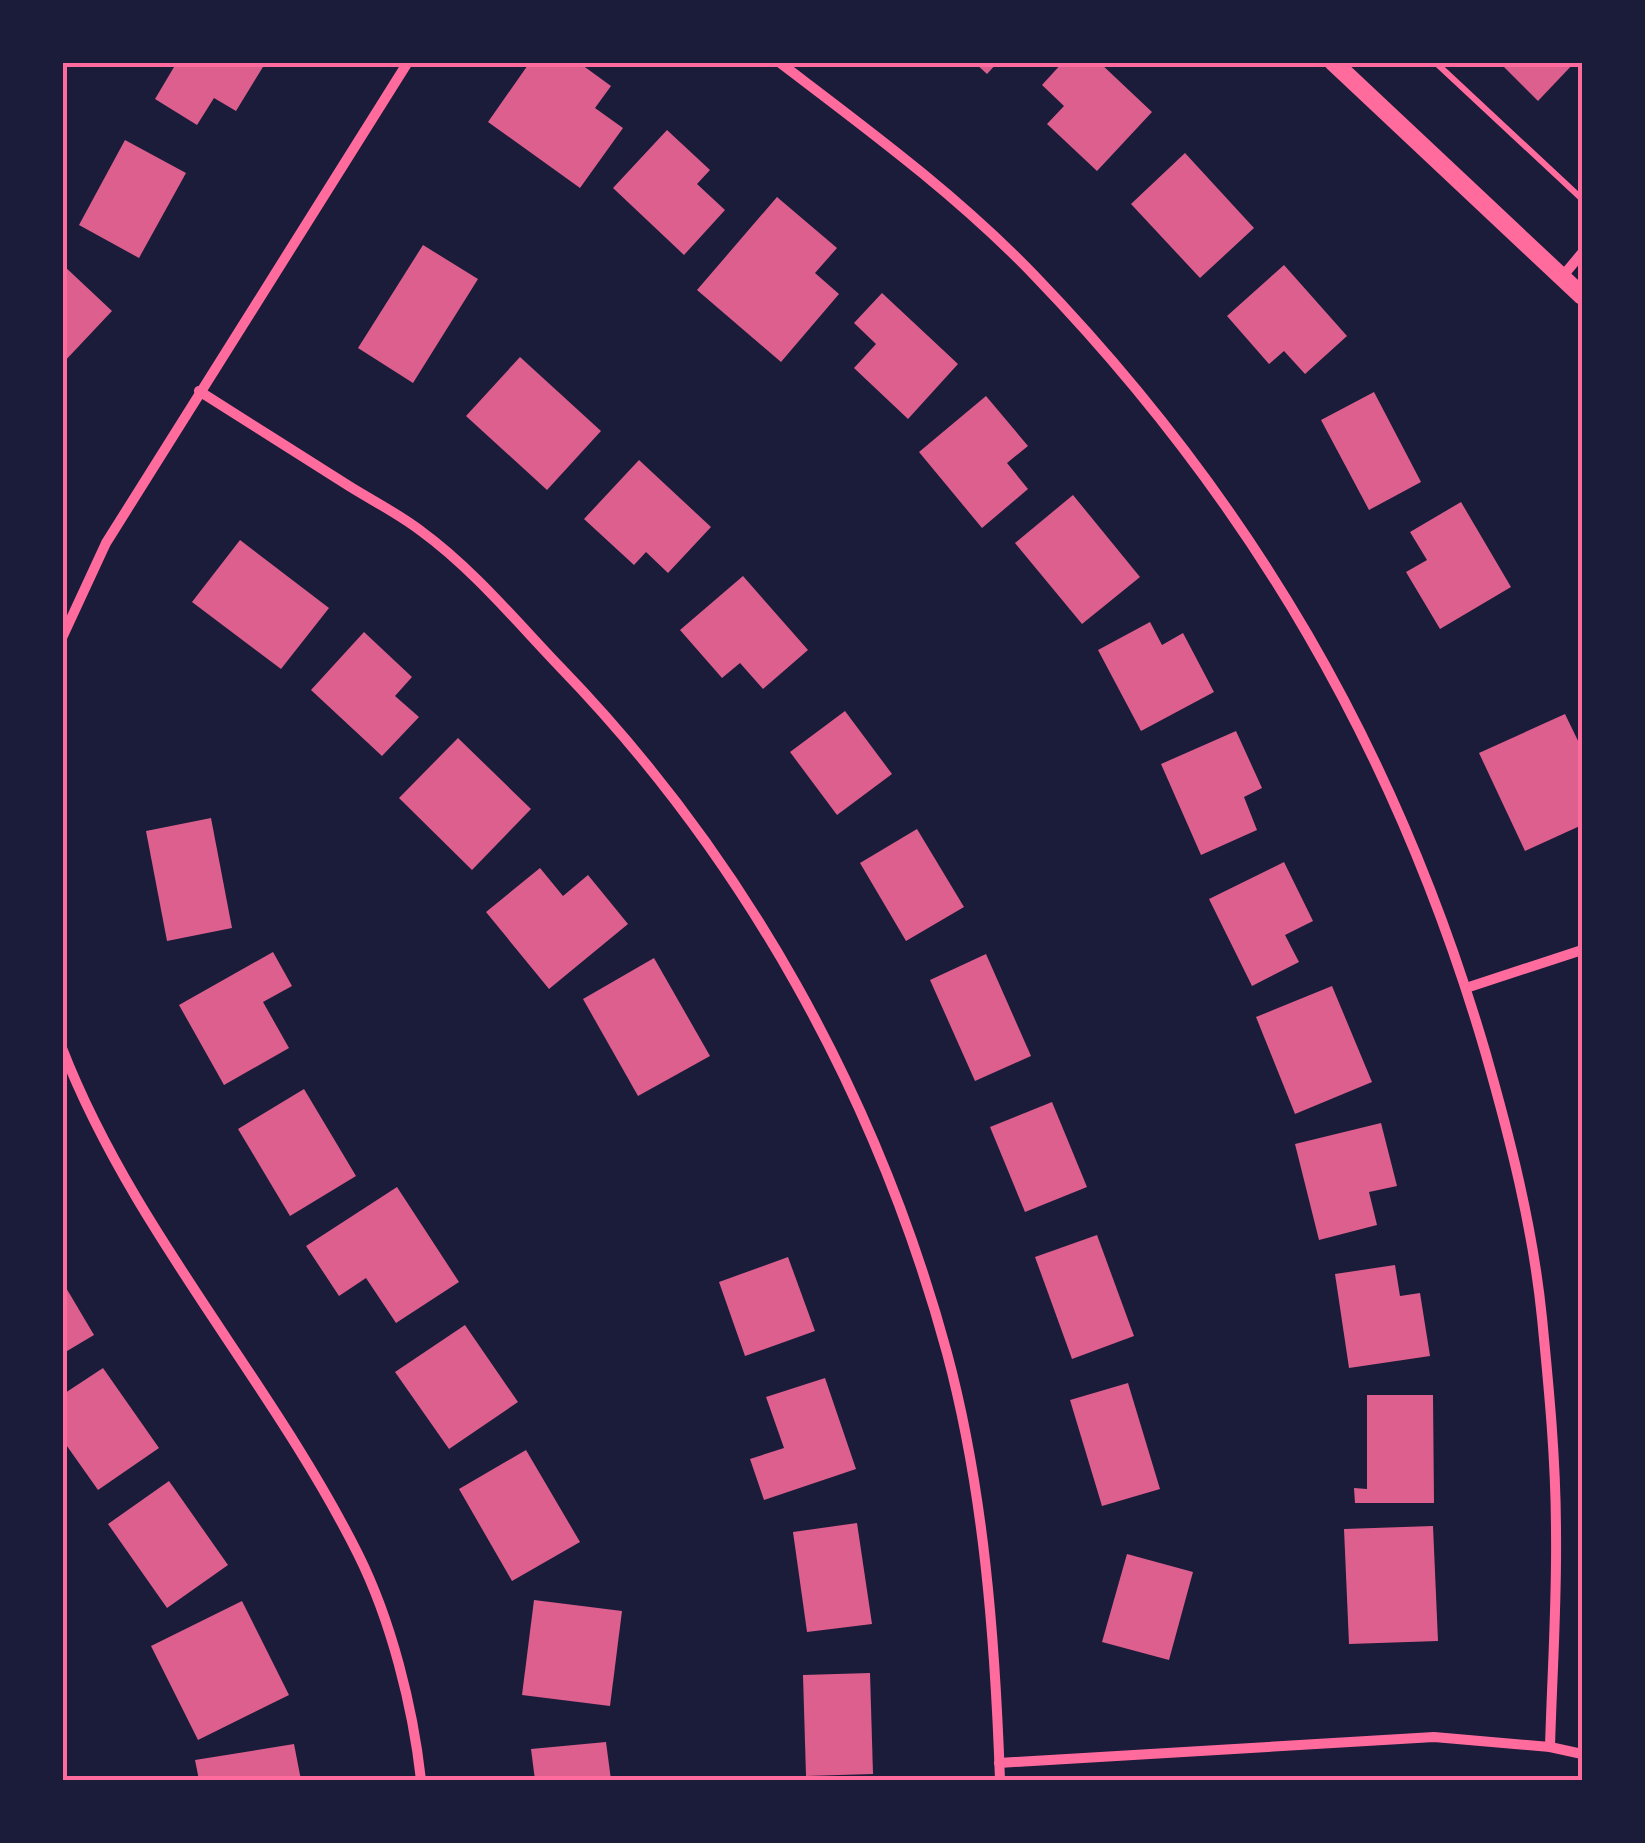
<svg xmlns="http://www.w3.org/2000/svg" width="1645" height="1843" viewBox="0 0 1645 1843" font-family="'Asap Condensed',sans-serif">
<style>
.building{fill:#dd5f8e}
.lines{fill:none;stroke-linecap:round;stroke-linejoin:round}
.path{stroke:#ff6b9d;stroke-width:6}
.minor{stroke:#ff6b9d;stroke-width:10}
.tertiary{stroke:#ff6b9d;stroke-width:18}
.neatline{fill:none;stroke:#ff6b9d;stroke-width:4}
</style>
<rect width="100%" height="100%" fill="#1b1b3a"/>
<g class="building">
<path d="M 177,62 L 266,62 L 236,111 L 214,98 L 197,125 L 155,99 Z"/>
<path d="M 530,62 L 578,62 L 611,86 L 595,108 L 623,128 L 580,188 L 488,122 Z"/>
<path d="M 974,62 L 998,62 L 987,74 Z"/>
<path d="M 1063,62 L 1099,62 L 1152,112 L 1097,171 L 1047,124 L 1064,106 L 1042,85 Z"/>
<path d="M 1499,62 L 1575,62 L 1538,101 Z"/>
<path d="M 667,130 L 710,170 L 697,184 L 725,210 L 684,255 L 613,188 Z"/>
<path d="M 125,140 L 186,173 L 139,258 L 79,225 Z"/>
<path d="M 1185,153 L 1254,228 L 1200,278 L 1131,204 Z"/>
<path d="M 777,197 L 837,248 L 815,273 L 839,294 L 781,362 L 697,290 Z"/>
<path d="M 423,245 L 478,279 L 413,383 L 358,348 Z"/>
<path d="M 62,264 L 112,311 L 62,364 Z"/>
<path d="M 1284,265 L 1347,336 L 1305,374 L 1284,351 L 1269,364 L 1227,316 Z"/>
<path d="M 882,293 L 958,364 L 908,419 L 854,368 L 876,344 L 854,323 Z"/>
<path d="M 520,357 L 601,431 L 547,490 L 466,416 Z"/>
<path d="M 1374,392 L 1421,482 L 1369,510 L 1321,420 Z"/>
<path d="M 986,396 L 1028,446 L 1007,463 L 1028,489 L 982,528 L 919,452 Z"/>
<path d="M 639,460 L 711,527 L 668,573 L 646,552 L 634,565 L 584,519 Z"/>
<path d="M 1073,495 L 1140,577 L 1082,624 L 1015,543 Z"/>
<path d="M 1461,502 L 1511,587 L 1440,629 L 1406,572 L 1427,560 L 1410,532 Z"/>
<path d="M 240,540 L 329,608 L 281,669 L 192,602 Z"/>
<path d="M 743,576 L 808,650 L 763,689 L 740,663 L 722,678 L 680,630 Z"/>
<path d="M 1150,622 L 1162,645 L 1183,633 L 1214,692 L 1141,731 L 1098,650 Z"/>
<path d="M 364,632 L 412,677 L 395,696 L 419,717 L 382,756 L 311,690 Z"/>
<path d="M 845,711 L 892,774 L 837,815 L 790,752 Z"/>
<path d="M 1565,714 L 1582,749 L 1582,825 L 1525,851 L 1479,753 Z"/>
<path d="M 1236,731 L 1262,788 L 1244,797 L 1257,830 L 1201,855 L 1161,764 Z"/>
<path d="M 458,738 L 531,809 L 472,870 L 399,798 Z"/>
<path d="M 211,818 L 232,928 L 167,941 L 146,831 Z"/>
<path d="M 917,829 L 964,907 L 906,941 L 860,863 Z"/>
<path d="M 1284,862 L 1313,921 L 1285,935 L 1299,962 L 1252,986 L 1209,899 Z"/>
<path d="M 540,868 L 563,896 L 588,875 L 628,924 L 549,989 L 486,912 Z"/>
<path d="M 273,952 L 292,986 L 263,1002 L 289,1048 L 224,1085 L 179,1005 Z"/>
<path d="M 986,954 L 1031,1056 L 975,1081 L 930,980 Z"/>
<path d="M 654,958 L 710,1056 L 638,1096 L 583,999 Z"/>
<path d="M 1332,986 L 1372,1082 L 1295,1114 L 1256,1017 Z"/>
<path d="M 304,1089 L 356,1176 L 290,1216 L 238,1129 Z"/>
<path d="M 1052,1102 L 1087,1187 L 1025,1212 L 990,1127 Z"/>
<path d="M 1381,1123 L 1397,1186 L 1369,1192 L 1377,1225 L 1319,1240 L 1295,1144 Z"/>
<path d="M 397,1187 L 459,1282 L 396,1323 L 366,1278 L 339,1296 L 306,1246 Z"/>
<path d="M 1097,1235 L 1134,1336 L 1072,1359 L 1035,1257 Z"/>
<path d="M 788,1257 L 815,1331 L 745,1356 L 719,1282 Z"/>
<path d="M 1395,1265 L 1400,1296 L 1420,1293 L 1430,1356 L 1349,1368 L 1335,1274 Z"/>
<path d="M 62,1281 L 94,1335 L 62,1354 Z"/>
<path d="M 465,1325 L 518,1402 L 449,1449 L 395,1372 Z"/>
<path d="M 103,1368 L 159,1448 L 98,1490 L 62,1439 L 62,1395 Z"/>
<path d="M 825,1378 L 856,1469 L 764,1500 L 750,1459 L 784,1448 L 766,1397 Z"/>
<path d="M 1128,1383 L 1160,1489 L 1102,1506 L 1070,1400 Z"/>
<path d="M 1367,1395 L 1433,1395 L 1434,1503 L 1355,1503 L 1354,1488 L 1367,1489 Z"/>
<path d="M 526,1450 L 580,1542 L 512,1581 L 459,1489 Z"/>
<path d="M 169,1481 L 228,1565 L 167,1608 L 108,1524 Z"/>
<path d="M 857,1523 L 872,1624 L 807,1632 L 793,1532 Z"/>
<path d="M 1433,1526 L 1438,1641 L 1349,1644 L 1344,1529 Z"/>
<path d="M 1127,1554 L 1193,1572 L 1169,1660 L 1102,1642 Z"/>
<path d="M 534,1600 L 622,1611 L 610,1706 L 522,1695 Z"/>
<path d="M 242,1601 L 289,1695 L 198,1740 L 151,1646 Z"/>
<path d="M 870,1673 L 873,1774 L 806,1776 L 803,1675 Z"/>
<path d="M 606,1742 L 611,1780 L 535,1780 L 531,1749 Z"/>
<path d="M 294,1744 L 301,1780 L 199,1780 L 195,1760 Z"/>
</g>
<g class="lines">
<path class="path" d="M 1435,62 L 1582,199"/>
<g class="minor">
<path d="M 779,62 C 867,129 957,195 1034,275 C 1251,500 1397,751 1485,1051 C 1510,1138 1533,1228 1542,1318 C 1549,1389 1556,1461 1556,1532 C 1557,1604 1552,1676 1550,1747"/>
<path d="M 1562,277 L 1582,253"/>
<path d="M 199,391 C 249,423 299,454 349,486 C 373,501 399,514 421,531 C 473,569 516,621 560,667 C 745,858 877,1096 947,1353 C 984,1491 995,1638 1000,1780"/>
<path d="M 62,638 L 106,543 L 408,62"/>
<path d="M 1466,988 L 1582,950"/>
<path d="M 62,1048 C 133,1231 271,1380 358,1554 C 391,1620 413,1707 421,1780"/>
<path d="M 999,1763 L 1434,1737 L 1550,1747 L 1582,1754"/>
</g>
<path class="tertiary" d="M 1333,62 L 1582,296"/>
</g>
<rect width="1645" height="1843" fill="none" stroke="#1b1b3a" stroke-width="130"/>
<rect x="65" y="65" width="1515" height="1713" class="neatline"/>
</svg>
